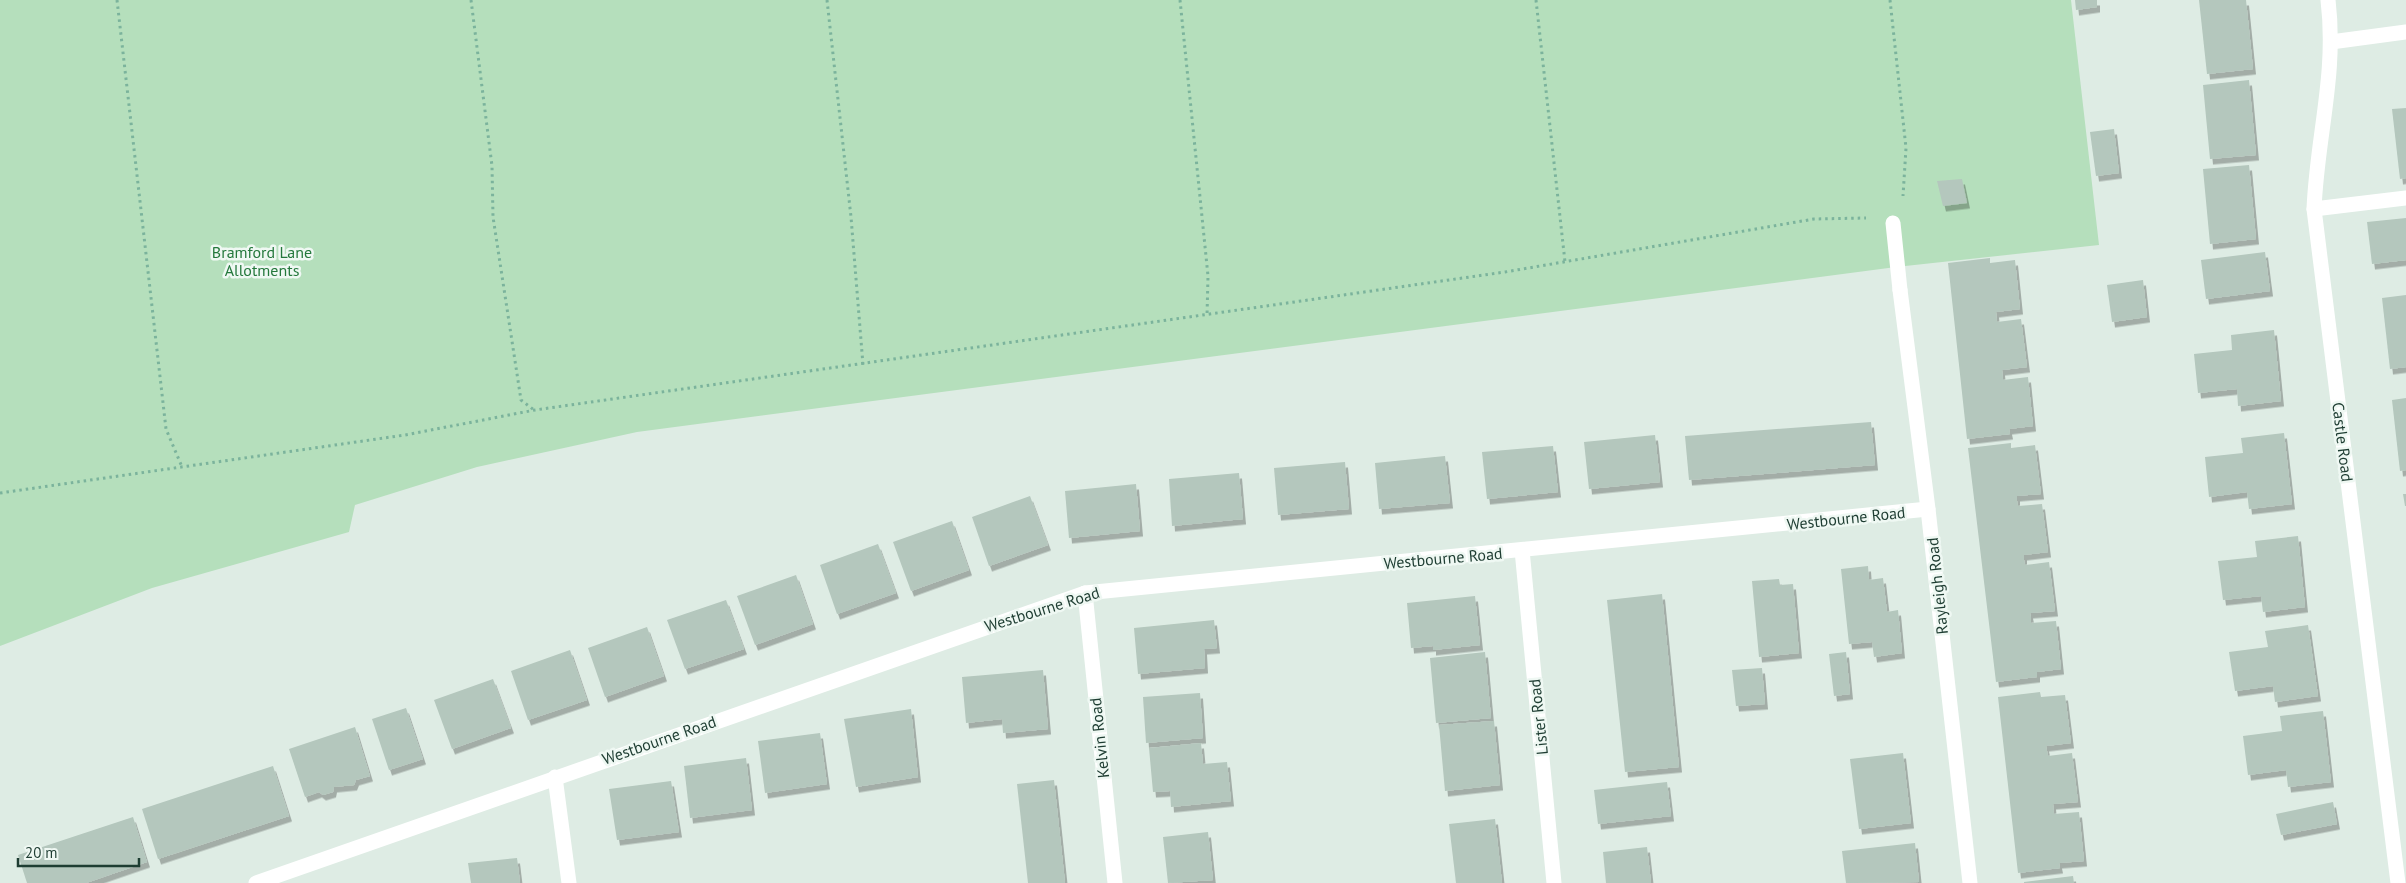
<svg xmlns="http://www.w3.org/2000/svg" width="2406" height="883" viewBox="0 0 2406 883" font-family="'PT Sans',sans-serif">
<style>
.green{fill:#b5dfbc}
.building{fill:#b4c7bd;filter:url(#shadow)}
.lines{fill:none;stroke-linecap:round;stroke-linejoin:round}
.path{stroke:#7bb39c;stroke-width:3;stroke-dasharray:2.5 4;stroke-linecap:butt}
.service{stroke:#fff;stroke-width:15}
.minor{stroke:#fff;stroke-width:15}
.labels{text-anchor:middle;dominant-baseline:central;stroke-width:5;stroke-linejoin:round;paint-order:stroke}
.park-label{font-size:16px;fill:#24783c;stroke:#eff8f3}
.street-label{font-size:16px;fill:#1e3d32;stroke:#eff8f3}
</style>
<defs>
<filter id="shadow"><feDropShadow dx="3" dy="5.5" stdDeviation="0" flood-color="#0004"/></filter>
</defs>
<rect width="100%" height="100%" fill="#deece4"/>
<path class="green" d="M 0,0 L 2071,0 L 2099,245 L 1896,267 L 637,432 L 477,467 L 355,505 L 349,532 L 152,588 L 0,646 Z"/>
<g class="building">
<path d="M 2075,0 L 2097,0 L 2097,7 L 2076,10 Z"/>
<path d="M 2199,0 L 2246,0 L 2253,69 L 2207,74 Z"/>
<path d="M 2249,80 L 2256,155 L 2210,159 L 2203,85 Z"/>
<path d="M 2406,108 L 2406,178 L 2400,179 L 2392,109 Z"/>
<path d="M 2114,129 L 2119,173 L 2096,176 L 2090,132 Z"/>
<path d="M 2249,165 L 2256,239 L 2210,244 L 2203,169 Z"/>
<path d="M 1962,179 L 1967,203 L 1943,206 L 1937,181 Z"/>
<path d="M 2406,218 L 2406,260 L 2372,264 L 2367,222 Z"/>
<path d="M 2265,252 L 2270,291 L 2206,299 L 2201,260 Z"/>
<path d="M 1990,258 L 1990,263 L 2015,260 L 2020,309 L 1996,312 L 1997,322 L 2021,319 L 2027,367 L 2002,370 L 2003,380 L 2028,377 L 2033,426 L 2009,429 L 2010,434 L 1967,439 L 1948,263 Z"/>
<path d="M 2143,280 L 2147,317 L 2112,322 L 2107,285 Z"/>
<path d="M 2406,295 L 2406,367 L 2390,369 L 2382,298 Z"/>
<path d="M 2274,330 L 2281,401 L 2238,406 L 2237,389 L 2198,393 L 2194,354 L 2232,350 L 2231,335 Z"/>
<path d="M 2406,398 L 2406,470 L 2400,471 L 2392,400 Z"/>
<path d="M 1871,422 L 1875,465 L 1689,480 L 1685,436 Z"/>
<path d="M 2284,433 L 2292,504 L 2249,509 L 2247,492 L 2209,497 L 2205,457 L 2243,453 L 2241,438 Z"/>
<path d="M 1655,435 L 1660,482 L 1589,489 L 1584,442 Z"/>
<path d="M 2011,443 L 2011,448 L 2035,445 L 2041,494 L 2017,496 L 2017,501 L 2018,506 L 2042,504 L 2048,552 L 2024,555 L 2024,560 L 2025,565 L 2049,562 L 2055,611 L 2030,613 L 2031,618 L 2031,623 L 2056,621 L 2061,669 L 2037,672 L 2037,677 L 1996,682 L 1968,448 Z"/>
<path d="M 1553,446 L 1558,492 L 1487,499 L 1482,452 Z"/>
<path d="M 1445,456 L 1450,503 L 1379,509 L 1375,463 Z"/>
<path d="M 1345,462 L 1349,509 L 1278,515 L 1274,468 Z"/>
<path d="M 1239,473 L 1243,519 L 1172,526 L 1169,479 Z"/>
<path d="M 1136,484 L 1140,531 L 1069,538 L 1065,491 Z"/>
<path d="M 2403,494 L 2406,494 L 2406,506 L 2405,506 Z"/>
<path d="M 1030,496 L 1048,545 L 989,566 L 972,517 Z"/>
<path d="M 952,521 L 969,570 L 911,591 L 893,542 Z"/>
<path d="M 2298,536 L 2305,607 L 2263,612 L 2261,596 L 2223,600 L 2218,561 L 2257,557 L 2255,541 Z"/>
<path d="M 878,544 L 896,593 L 837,614 L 820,565 Z"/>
<path d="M 1868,566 L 1869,580 L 1883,578 L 1887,612 L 1898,610 L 1902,653 L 1874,657 L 1872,642 L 1849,644 L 1841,569 Z"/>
<path d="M 796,575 L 813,624 L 755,645 L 737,596 Z"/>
<path d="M 1779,579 L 1780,585 L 1793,584 L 1799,653 L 1759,657 L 1752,581 Z"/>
<path d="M 1662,594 L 1679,767 L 1625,772 L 1607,600 Z"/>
<path d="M 1475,596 L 1480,645 L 1433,650 L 1433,646 L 1411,648 L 1407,603 Z"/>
<path d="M 726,600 L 744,649 L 685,669 L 667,620 Z"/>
<path d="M 1214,620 L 1217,648 L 1204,649 L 1205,668 L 1138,674 L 1134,628 Z"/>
<path d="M 2308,625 L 2318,696 L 2275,702 L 2273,686 L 2235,691 L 2229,652 L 2268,647 L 2265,631 Z"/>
<path d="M 647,627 L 664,676 L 605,697 L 588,648 Z"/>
<path d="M 570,650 L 587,700 L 528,720 L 511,671 Z"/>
<path d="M 1485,652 L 1491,718 L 1436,723 L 1430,658 Z"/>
<path d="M 1846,652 L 1850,694 L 1834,696 L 1829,654 Z"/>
<path d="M 1762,668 L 1765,704 L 1736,706 L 1732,670 Z"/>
<path d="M 1043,670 L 1048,729 L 1003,733 L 1002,719 L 966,723 L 962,677 Z"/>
<path d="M 493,679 L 511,728 L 452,749 L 434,700 Z"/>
<path d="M 2040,692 L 2041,697 L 2065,695 L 2071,743 L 2046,746 L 2048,756 L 2072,753 L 2078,802 L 2053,804 L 2054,814 L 2079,812 L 2084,861 L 2059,863 L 2060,868 L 2018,873 L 1998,697 Z"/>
<path d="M 1200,693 L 1203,738 L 1146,743 L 1143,697 Z"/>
<path d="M 406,708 L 423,759 L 389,770 L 372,719 Z"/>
<path d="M 911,709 L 918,777 L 856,787 L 844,719 Z"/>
<path d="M 2323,711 L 2331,782 L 2288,787 L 2286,770 L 2248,775 L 2243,736 L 2282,731 L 2280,716 Z"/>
<path d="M 1494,721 L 1500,785 L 1445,791 L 1439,725 Z"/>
<path d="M 355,727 L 370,776 L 356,780 L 354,785 L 334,787 L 333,792 L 323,795 L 319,792 L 305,797 L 289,749 Z"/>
<path d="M 820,733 L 827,784 L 765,793 L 758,741 Z"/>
<path d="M 1201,743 L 1203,764 L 1227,762 L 1231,801 L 1171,807 L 1170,791 L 1153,792 L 1149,748 Z"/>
<path d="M 1903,753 L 1911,823 L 1859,829 L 1850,759 Z"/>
<path d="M 746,758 L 752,810 L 690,818 L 684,766 Z"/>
<path d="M 273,766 L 289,816 L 158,859 L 142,809 Z"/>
<path d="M 1054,780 L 1065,883 L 1028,883 L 1017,784 Z"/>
<path d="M 671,781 L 679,832 L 617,840 L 609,789 Z"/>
<path d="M 1667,782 L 1671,816 L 1598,824 L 1594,790 Z"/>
<path d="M 2333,802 L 2337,824 L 2281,835 L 2276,814 Z"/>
<path d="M 133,817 L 147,862 L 86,883 L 27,883 L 18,855 Z"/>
<path d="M 1495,819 L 1502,883 L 1456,883 L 1449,824 Z"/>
<path d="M 1208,832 L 1213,880 L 1168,883 L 1163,837 Z"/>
<path d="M 1915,843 L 1919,882 L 1846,883 L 1842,851 Z"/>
<path d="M 1647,847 L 1651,883 L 1606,883 L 1603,852 Z"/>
<path d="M 517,858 L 520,883 L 471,883 L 468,863 Z"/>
<path d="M 2073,876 L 2074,883 L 2024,883 L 2024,882 Z"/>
</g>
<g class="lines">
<g class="path">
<path d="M 117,0 L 166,429 L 182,467"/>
<path d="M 471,0 L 492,166 L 493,217 L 521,400 L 534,410"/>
<path d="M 827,0 L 851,217 L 863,365"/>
<path d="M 1180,0 L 1208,276 L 1207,316"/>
<path d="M 1536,0 L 1565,262"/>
<path d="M 1890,0 L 1906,148 L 1903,196"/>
<path d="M 0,493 L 405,435 L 535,410 L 1505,272 L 1814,219 L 1866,218"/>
</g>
<g class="service">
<path d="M 2314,209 L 2406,198"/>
<path d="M 1893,223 L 1900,290"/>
</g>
<g class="minor">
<path d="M 2328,0 C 2337,74 2317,136 2314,209 L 2398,883"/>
<path d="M 2331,42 L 2406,32"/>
<path d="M 1900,290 L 1928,509 L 1970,883"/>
<path d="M 1522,550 L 1554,883"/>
<path d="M 1085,593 L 1115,883"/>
<path d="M 555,777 L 569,883"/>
<path d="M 256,883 L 1085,593 L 1928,509"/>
</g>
</g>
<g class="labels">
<g class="park-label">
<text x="262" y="252">Bramford Lane<tspan x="262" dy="18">Allotments</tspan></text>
</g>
<g class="street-label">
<text transform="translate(2343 442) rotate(83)">Castle Road</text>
<text transform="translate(1846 518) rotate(-6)">Westbourne Road</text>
<text transform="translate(1443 558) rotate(-5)">Westbourne Road</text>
<text transform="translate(1937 586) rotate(-96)">Rayleigh Road</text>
<text transform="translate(1042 609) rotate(-17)">Westbourne Road</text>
<text transform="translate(1538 717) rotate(-96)">Lister Road</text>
<text transform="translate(1099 738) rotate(-96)">Kelvin Road</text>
<text transform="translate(659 740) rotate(-19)">Westbourne Road</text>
</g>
</g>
<path d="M18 858v8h121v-8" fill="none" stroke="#1e3d32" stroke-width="2.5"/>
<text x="25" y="858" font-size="15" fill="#1e3d32" stroke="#eff8f3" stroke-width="4" paint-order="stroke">20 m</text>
</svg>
